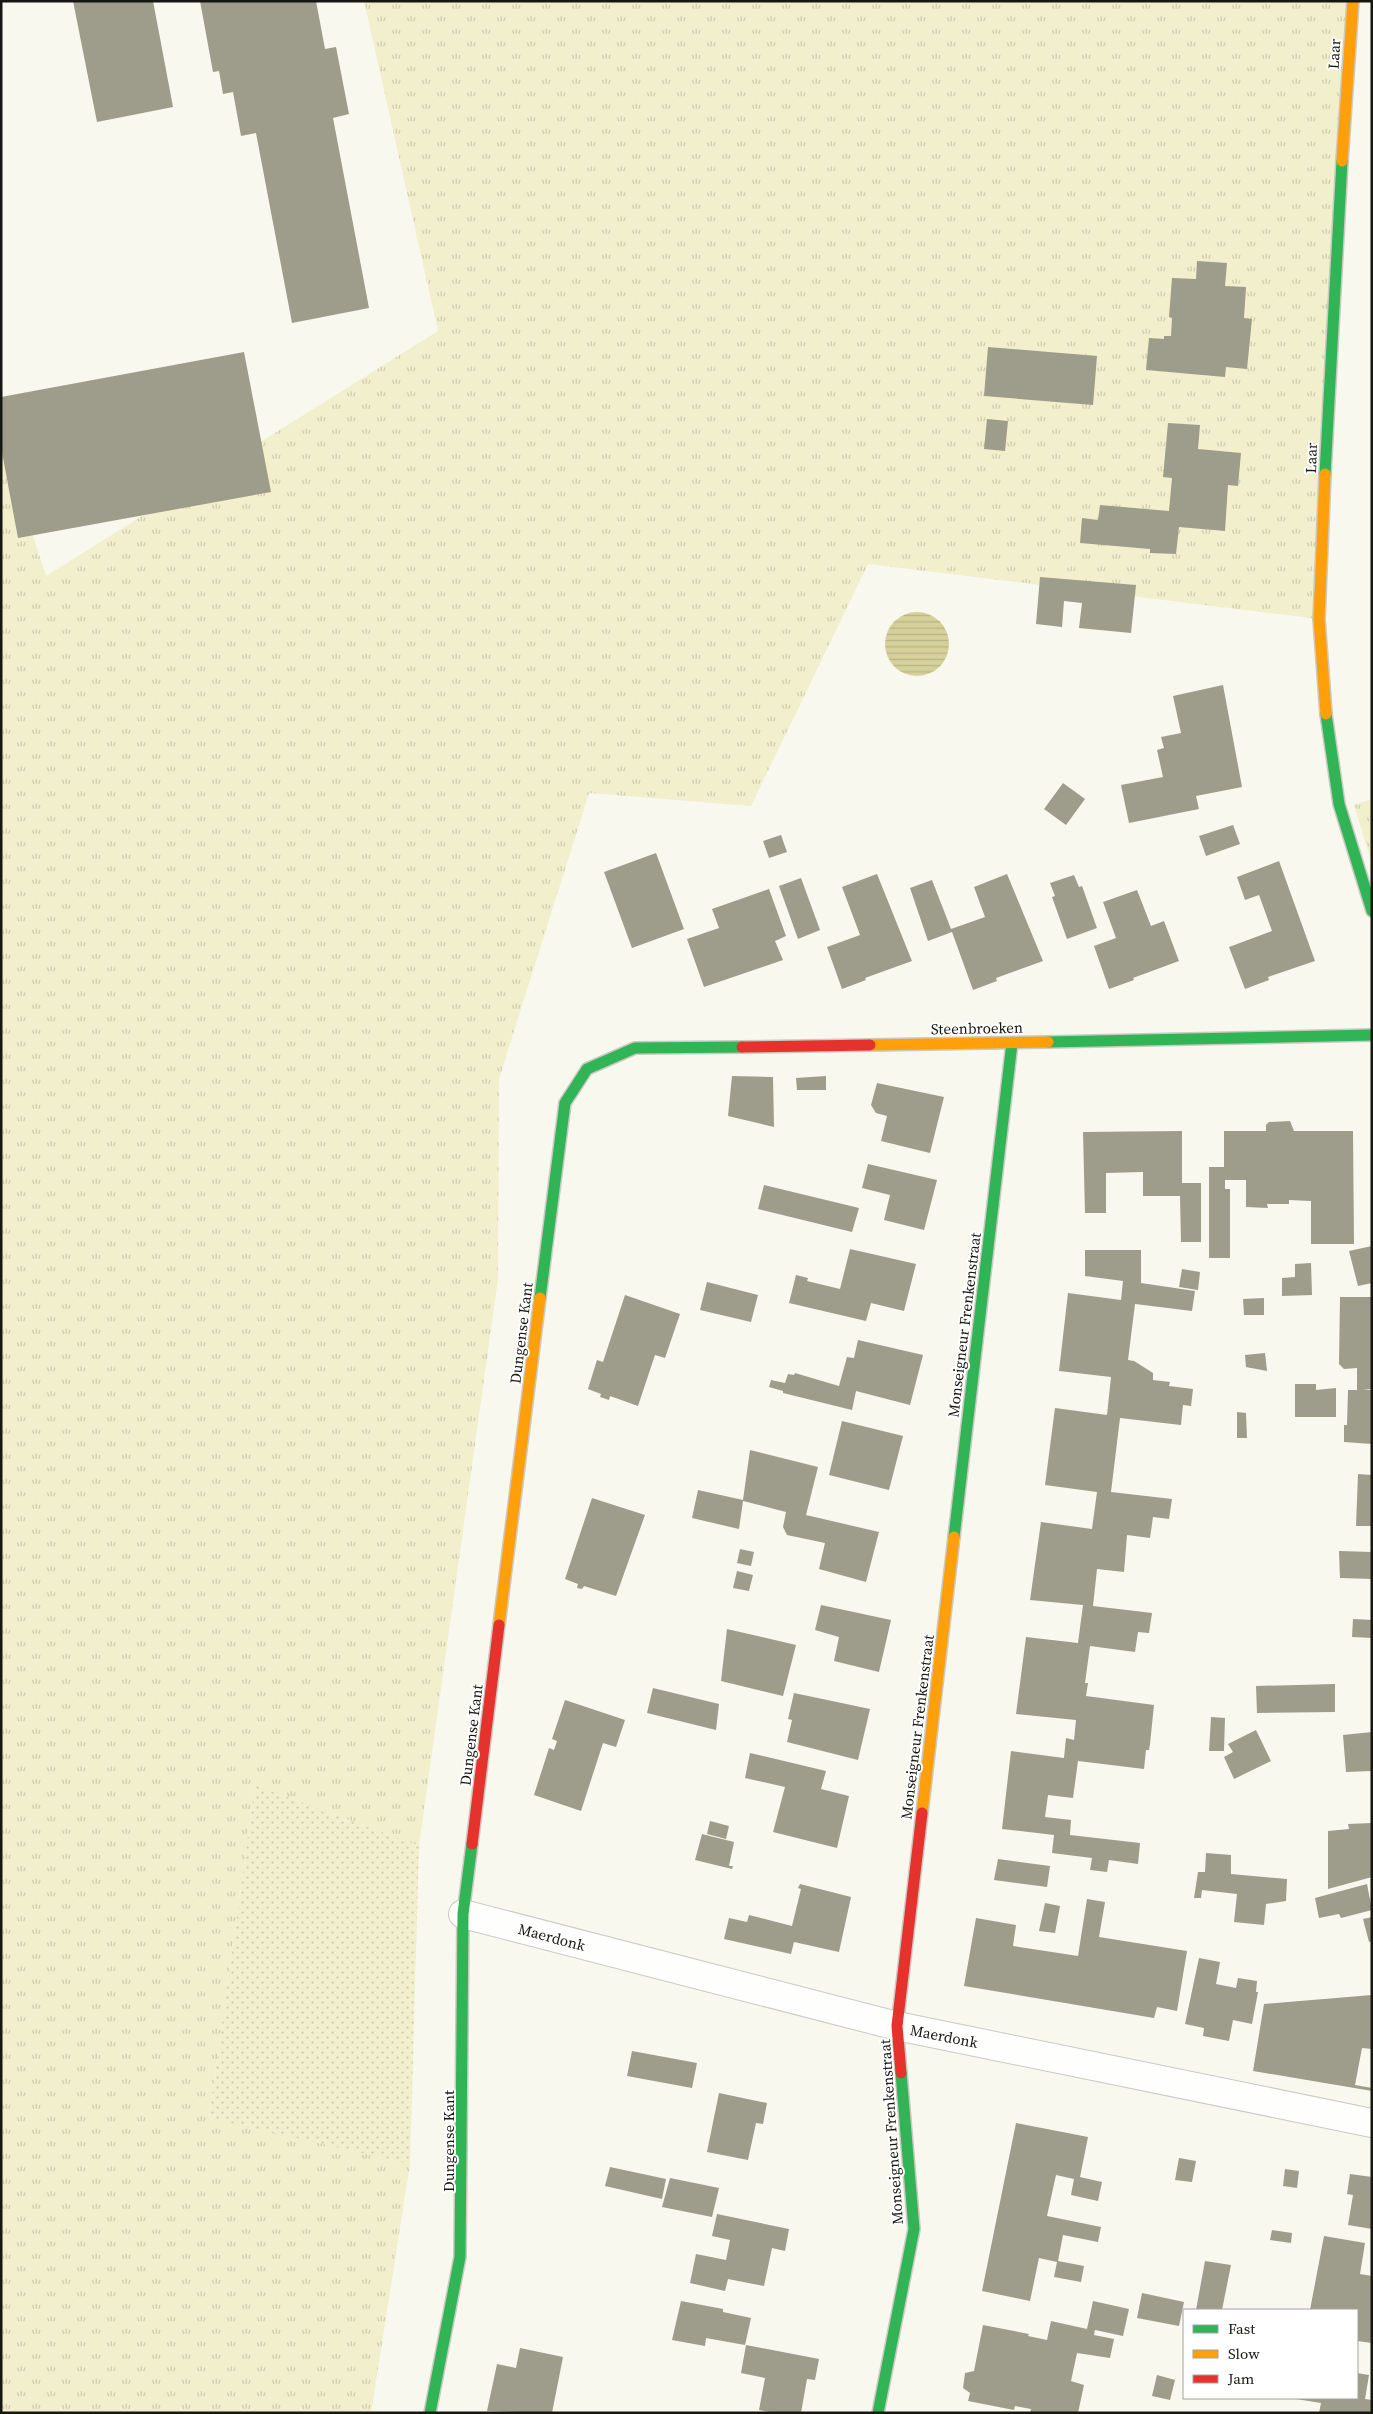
<svg xmlns="http://www.w3.org/2000/svg" width="1373" height="2414" viewBox="0 0 1373 2414" font-family="'Source Serif 4',serif">
<style>
.grass{fill:url(#grass-tufts)}
.garden{fill:url(#garden-dots)}
.water{fill:url(#water-rules)}
.building{fill:#9e9c8a}
.lines{fill:none;stroke-linecap:round;stroke-linejoin:round}
.street-casing{stroke:#cac9c2;stroke-width:30}
.fast-casing{stroke:#cac9c2;stroke-width:14}
.slow-casing{stroke:#cac9c2;stroke-width:14}
.jam-casing{stroke:#cac9c2;stroke-width:14}
.street{stroke:#fefefd;stroke-width:28}
.fast{stroke:#30b455;stroke-width:11}
.slow{stroke:#ff9f0a;stroke-width:11}
.jam{stroke:#e5322d;stroke-width:11}
.labels{text-anchor:middle;dominant-baseline:central;stroke-width:4;stroke-linejoin:round;paint-order:stroke}
.street-label{font-size:15px;fill:#171711;stroke:#fff}
</style>
<defs>
<pattern id="grass-tufts" width="24" height="20" patternUnits="userSpaceOnUse" patternTransform="scale(1.25)"><rect width="24" height="20" fill="#f2efcc"/><path d="M3 7l-1-3M5 7V3M7 7l1-3M15 17l-1-3M17 17v-4M19 17l1-3" fill="none" stroke="#cfccae"/></pattern>
<pattern id="garden-dots" width="8" height="8" patternUnits="userSpaceOnUse" patternTransform="scale(1.25)"><rect width="8" height="8" fill="#f2efcc"/><path d="M2 2h.1M6 6h.1" fill="none" stroke="#cfccae" stroke-width="1.8" stroke-linecap="round"/></pattern>
<pattern id="water-rules" width="6" height="5" patternUnits="userSpaceOnUse" patternTransform="scale(1.25)"><rect width="6" height="5" fill="#d6d19b"/><path d="M0 2.5h6" fill="none" stroke="#b7b384"/></pattern>
</defs>
<rect width="100%" height="100%" fill="#f8f8ef"/>
<g class="grass">
<path d="M 364,1 L 1353,1 L 1319,619 L 868,564 L 751,806 L 589,793 L 499,1079 L 498,1279 L 419,1846 L 255,1786 L 209,2117 L 410,2164 L 371,2413 L 1,2413 L 1,437 L 46,576 L 438,331 Z"/>
<path d="M 1372,799 L 1372,864 L 1354,805 Z"/>
</g>
<path class="garden" d="M 255,1785 L 419,1846 L 410,2164 L 209,2118 Z"/>
<circle class="water" cx="917" cy="644" r="32"/>
<g class="building">
<path d="M 73,1 L 153,1 L 173,107 L 97,122 Z"/>
<path d="M 200,1 L 316,1 L 325,49 L 336,47 L 349,114 L 333,118 L 369,308 L 292,323 L 256,133 L 241,136 L 233,92 L 223,94 L 219,71 L 213,72 Z"/>
<path d="M 1197,261 L 1227,263 L 1225,286 L 1246,287 L 1244,318 L 1252,319 L 1247,369 L 1226,367 L 1225,377 L 1146,370 L 1149,338 L 1164,339 L 1164,336 L 1171,336 L 1172,318 L 1169,317 L 1172,278 L 1196,279 Z"/>
<path d="M 988,347 L 1097,356 L 1093,405 L 984,396 Z"/>
<path d="M 244,352 L 271,492 L 18,538 L 1,447 L 1,397 Z"/>
<path d="M 987,419 L 1008,421 L 1005,451 L 984,449 Z"/>
<path d="M 1168,423 L 1200,425 L 1198,449 L 1241,453 L 1238,486 L 1228,485 L 1225,531 L 1179,527 L 1176,554 L 1150,553 L 1150,549 L 1080,543 L 1082,518 L 1098,520 L 1100,505 L 1169,511 L 1172,478 L 1163,477 Z"/>
<path d="M 1040,577 L 1136,585 L 1131,633 L 1079,628 L 1082,603 L 1064,601 L 1062,627 L 1036,624 Z"/>
<path d="M 1223,685 L 1242,787 L 1196,796 L 1199,809 L 1129,823 L 1121,785 L 1163,777 L 1157,750 L 1164,748 L 1161,737 L 1181,733 L 1173,696 Z"/>
<path d="M 1063,783 L 1085,799 L 1066,825 L 1044,809 Z"/>
<path d="M 1233,825 L 1240,844 L 1206,856 L 1199,836 Z"/>
<path d="M 781,835 L 787,852 L 769,858 L 763,841 Z"/>
<path d="M 656,853 L 684,929 L 632,948 L 604,872 Z"/>
<path d="M 1279,861 L 1315,961 L 1268,977 L 1269,980 L 1245,989 L 1229,947 L 1272,931 L 1259,895 L 1245,900 L 1237,877 Z"/>
<path d="M 877,874 L 912,961 L 865,978 L 866,980 L 842,989 L 827,947 L 860,935 L 842,887 Z"/>
<path d="M 1007,874 L 1043,961 L 996,978 L 997,981 L 973,990 L 952,932 L 928,941 L 910,888 L 932,880 L 951,929 L 985,917 L 974,887 Z"/>
<path d="M 1074,875 L 1079,887 L 1082,886 L 1097,928 L 1067,939 L 1052,897 L 1055,896 L 1050,883 Z"/>
<path d="M 801,878 L 820,930 L 798,939 L 779,886 Z"/>
<path d="M 769,889 L 786,936 L 775,941 L 783,960 L 704,987 L 687,939 L 719,928 L 712,909 Z"/>
<path d="M 1137,890 L 1151,926 L 1164,921 L 1179,961 L 1133,978 L 1134,980 L 1109,989 L 1094,946 L 1116,938 L 1103,902 Z"/>
<path d="M 732,1076 L 773,1077 L 774,1127 L 728,1116 Z"/>
<path d="M 826,1076 L 826,1090 L 797,1090 L 796,1078 Z"/>
<path d="M 877,1083 L 944,1097 L 930,1153 L 881,1141 L 887,1116 L 876,1113 L 871,1105 Z"/>
<path d="M 1290,1121 L 1294,1131 L 1353,1131 L 1354,1244 L 1311,1244 L 1311,1201 L 1289,1200 L 1289,1204 L 1267,1204 L 1268,1208 L 1246,1207 L 1246,1180 L 1225,1180 L 1225,1189 L 1230,1189 L 1230,1258 L 1209,1258 L 1209,1167 L 1224,1167 L 1224,1131 L 1266,1131 L 1266,1125 L 1269,1122 Z"/>
<path d="M 1182,1131 L 1182,1183 L 1201,1183 L 1201,1242 L 1181,1242 L 1180,1196 L 1143,1196 L 1143,1172 L 1106,1173 L 1106,1213 L 1085,1213 L 1083,1132 Z"/>
<path d="M 868,1164 L 937,1180 L 924,1230 L 884,1220 L 890,1195 L 862,1188 Z"/>
<path d="M 764,1185 L 859,1208 L 852,1232 L 758,1209 Z"/>
<path d="M 1372,1246 L 1372,1283 L 1358,1286 L 1349,1251 Z"/>
<path d="M 850,1249 L 916,1264 L 904,1311 L 871,1303 L 866,1321 L 789,1303 L 796,1275 L 808,1278 L 807,1281 L 840,1289 Z"/>
<path d="M 1085,1250 L 1141,1250 L 1141,1283 L 1195,1291 L 1192,1311 L 1135,1304 L 1128,1360 L 1134,1361 L 1153,1373 L 1153,1380 L 1170,1382 L 1169,1386 L 1193,1389 L 1191,1406 L 1183,1405 L 1181,1425 L 1120,1418 L 1111,1492 L 1172,1499 L 1169,1519 L 1153,1517 L 1150,1538 L 1127,1535 L 1124,1572 L 1097,1569 L 1093,1606 L 1152,1613 L 1149,1633 L 1138,1632 L 1135,1652 L 1090,1646 L 1085,1683 L 1088,1683 L 1086,1696 L 1154,1705 L 1150,1744 L 1149,1750 L 1146,1750 L 1144,1769 L 1078,1761 L 1073,1798 L 1048,1795 L 1045,1817 L 1071,1820 L 1070,1835 L 1140,1843 L 1138,1864 L 1109,1860 L 1107,1872 L 1090,1870 L 1092,1858 L 1052,1853 L 1054,1835 L 1002,1829 L 1011,1751 L 1064,1758 L 1066,1738 L 1074,1740 L 1076,1720 L 1016,1714 L 1026,1637 L 1078,1643 L 1083,1605 L 1030,1600 L 1041,1522 L 1092,1529 L 1097,1492 L 1045,1485 L 1055,1408 L 1107,1415 L 1111,1377 L 1059,1371 L 1068,1293 L 1121,1300 L 1123,1281 L 1085,1276 Z"/>
<path d="M 1311,1263 L 1312,1295 L 1282,1296 L 1282,1278 L 1295,1277 L 1295,1264 Z"/>
<path d="M 1182,1269 L 1200,1272 L 1198,1290 L 1179,1287 Z"/>
<path d="M 707,1282 L 758,1295 L 751,1322 L 700,1310 Z"/>
<path d="M 625,1295 L 680,1314 L 665,1358 L 655,1355 L 638,1406 L 610,1396 L 609,1400 L 600,1397 L 601,1394 L 588,1389 L 597,1360 L 603,1362 Z"/>
<path d="M 1340,1297 L 1372,1297 L 1372,1389 L 1363,1390 L 1372,1390 L 1372,1444 L 1344,1442 L 1344,1425 L 1347,1425 L 1348,1390 L 1357,1390 L 1357,1368 L 1344,1369 L 1339,1364 Z"/>
<path d="M 1264,1298 L 1264,1315 L 1244,1315 L 1243,1299 Z"/>
<path d="M 858,1340 L 923,1355 L 910,1405 L 856,1391 L 852,1410 L 783,1393 L 783,1391 L 769,1387 L 771,1380 L 785,1383 L 788,1374 L 794,1375 L 795,1373 L 839,1386 L 847,1357 L 854,1358 Z"/>
<path d="M 1265,1353 L 1267,1371 L 1246,1367 L 1245,1355 Z"/>
<path d="M 1295,1384 L 1316,1384 L 1316,1390 L 1336,1388 L 1336,1417 L 1295,1417 Z"/>
<path d="M 1237,1412 L 1246,1413 L 1247,1438 L 1237,1438 Z"/>
<path d="M 842,1421 L 903,1436 L 889,1490 L 829,1475 Z"/>
<path d="M 750,1450 L 818,1467 L 806,1515 L 879,1532 L 866,1582 L 819,1569 L 825,1543 L 787,1535 L 783,1527 L 786,1512 L 743,1501 L 739,1529 L 692,1518 L 698,1490 L 743,1500 Z"/>
<path d="M 1358,1474 L 1372,1475 L 1372,1526 L 1356,1526 Z"/>
<path d="M 592,1498 L 645,1515 L 616,1596 L 584,1586 L 582,1589 L 577,1588 L 578,1584 L 565,1579 Z"/>
<path d="M 740,1549 L 754,1552 L 751,1566 L 737,1563 Z"/>
<path d="M 1339,1551 L 1372,1552 L 1372,1579 L 1340,1578 Z"/>
<path d="M 737,1571 L 753,1575 L 749,1591 L 733,1588 Z"/>
<path d="M 821,1605 L 891,1620 L 879,1672 L 834,1661 L 839,1637 L 815,1630 Z"/>
<path d="M 1353,1619 L 1372,1620 L 1372,1638 L 1352,1637 Z"/>
<path d="M 727,1629 L 796,1645 L 783,1696 L 721,1681 Z"/>
<path d="M 1335,1684 L 1335,1712 L 1257,1713 L 1256,1686 Z"/>
<path d="M 653,1688 L 719,1704 L 716,1730 L 647,1713 Z"/>
<path d="M 794,1693 L 870,1709 L 858,1760 L 787,1742 L 792,1720 L 788,1719 Z"/>
<path d="M 565,1700 L 625,1720 L 616,1747 L 603,1743 L 581,1811 L 534,1795 L 549,1748 L 554,1750 L 557,1741 L 552,1739 Z"/>
<path d="M 1211,1717 L 1225,1718 L 1224,1751 L 1209,1751 Z"/>
<path d="M 1256,1730 L 1271,1761 L 1234,1779 L 1224,1757 L 1233,1752 L 1228,1744 Z"/>
<path d="M 1372,1732 L 1372,1771 L 1346,1772 L 1343,1735 Z"/>
<path d="M 750,1753 L 826,1771 L 821,1789 L 849,1796 L 837,1848 L 773,1832 L 785,1787 L 745,1778 Z"/>
<path d="M 710,1821 L 729,1826 L 726,1839 L 707,1834 Z"/>
<path d="M 1372,1823 L 1372,1877 L 1328,1889 L 1328,1831 L 1349,1829 L 1348,1824 Z"/>
<path d="M 702,1834 L 734,1842 L 729,1866 L 733,1866 L 732,1869 L 695,1860 Z"/>
<path d="M 1206,1853 L 1231,1855 L 1231,1874 L 1287,1879 L 1286,1901 L 1266,1904 L 1264,1925 L 1234,1922 L 1237,1894 L 1202,1890 L 1201,1898 L 1194,1898 L 1198,1872 L 1205,1872 Z"/>
<path d="M 998,1859 L 1050,1866 L 1047,1887 L 994,1880 Z"/>
<path d="M 800,1884 L 851,1897 L 839,1952 L 794,1942 L 791,1954 L 724,1939 L 729,1918 L 747,1922 L 749,1915 L 792,1926 L 801,1889 L 798,1888 Z"/>
<path d="M 1367,1884 L 1372,1910 L 1341,1918 L 1339,1914 L 1319,1918 L 1315,1898 Z"/>
<path d="M 1087,1899 L 1105,1902 L 1099,1937 L 1187,1951 L 1177,2011 L 1157,2007 L 1154,2018 L 964,1986 L 976,1918 L 1016,1925 L 1013,1946 L 1078,1956 Z"/>
<path d="M 1045,1903 L 1060,1906 L 1055,1933 L 1039,1931 Z"/>
<path d="M 1372,1917 L 1372,1941 L 1369,1942 L 1363,1919 Z"/>
<path d="M 1199,1958 L 1220,1962 L 1216,1984 L 1236,1988 L 1238,1978 L 1257,1981 L 1256,1992 L 1258,1992 L 1252,2024 L 1233,2020 L 1229,2041 L 1203,2036 L 1204,2028 L 1185,2024 Z"/>
<path d="M 1372,1995 L 1372,2049 L 1362,2048 L 1355,2085 L 1372,2088 L 1372,2091 L 1253,2071 L 1264,2004 Z"/>
<path d="M 632,2051 L 697,2063 L 692,2088 L 627,2076 Z"/>
<path d="M 719,2093 L 767,2103 L 763,2124 L 756,2123 L 748,2160 L 707,2152 Z"/>
<path d="M 1016,2123 L 1088,2137 L 1080,2177 L 1102,2182 L 1098,2201 L 1071,2195 L 1074,2179 L 1056,2175 L 1047,2216 L 1101,2227 L 1098,2242 L 1063,2235 L 1058,2261 L 1084,2266 L 1081,2282 L 1054,2277 L 1057,2262 L 1039,2258 L 1030,2301 L 982,2291 Z"/>
<path d="M 1179,2158 L 1196,2161 L 1192,2182 L 1175,2180 Z"/>
<path d="M 610,2167 L 666,2179 L 662,2199 L 605,2186 Z"/>
<path d="M 1285,2169 L 1299,2171 L 1297,2188 L 1283,2186 Z"/>
<path d="M 1350,2174 L 1372,2177 L 1372,2229 L 1348,2225 L 1353,2195 L 1347,2194 Z"/>
<path d="M 670,2178 L 719,2188 L 712,2217 L 662,2207 Z"/>
<path d="M 717,2214 L 789,2229 L 785,2251 L 772,2248 L 764,2286 L 728,2279 L 725,2291 L 690,2283 L 696,2254 L 726,2260 L 730,2240 L 712,2236 Z"/>
<path d="M 1272,2230 L 1292,2233 L 1291,2243 L 1270,2240 Z"/>
<path d="M 1324,2236 L 1365,2243 L 1360,2274 L 1372,2276 L 1372,2343 L 1357,2341 L 1357,2310 L 1310,2310 Z"/>
<path d="M 1205,2261 L 1231,2265 L 1222,2310 L 1196,2310 Z"/>
<path d="M 1142,2293 L 1184,2302 L 1179,2326 L 1137,2318 Z"/>
<path d="M 681,2301 L 723,2309 L 723,2312 L 751,2318 L 745,2345 L 706,2338 L 705,2346 L 672,2340 Z"/>
<path d="M 1093,2301 L 1129,2309 L 1123,2336 L 1095,2330 L 1094,2335 L 1114,2339 L 1110,2358 L 1077,2353 L 1071,2381 L 1061,2378 L 1084,2385 L 1078,2413 L 1030,2413 L 1031,2409 L 1015,2406 L 1014,2410 L 968,2401 L 970,2393 L 963,2388 L 965,2373 L 974,2371 L 983,2325 L 1029,2334 L 1028,2336 L 1047,2340 L 1051,2321 L 1087,2329 Z"/>
<path d="M 746,2345 L 819,2359 L 815,2380 L 807,2379 L 801,2413 L 774,2413 L 759,2410 L 765,2378 L 741,2373 Z"/>
<path d="M 520,2348 L 563,2357 L 552,2413 L 487,2411 L 497,2364 L 516,2368 Z"/>
<path d="M 1357,2373 L 1369,2375 L 1365,2399 L 1372,2400 L 1372,2413 L 1319,2413 L 1321,2403 L 1296,2399 L 1357,2398 Z"/>
<path d="M 1157,2375 L 1175,2380 L 1170,2400 L 1152,2396 Z"/>
</g>
<g class="lines">
<defs>
<path id="street" d="M 463,1914 L 897,2026 L 1372,2123"/>
<g id="fast">
<path d="M 1325,474 L 1342,161"/>
<path d="M 1326,714 L 1339,804 L 1372,911"/>
<path d="M 1048,1042 L 1372,1035"/>
<path d="M 540,1298 L 565,1103 L 587,1069 L 635,1048 L 742,1047"/>
<path d="M 954,1537 L 1012,1043"/>
<path d="M 430,2413 L 460,2257 L 463,1914 L 472,1844"/>
<path d="M 878,2413 L 914,2229 L 901,2073"/>
</g>
<g id="slow">
<path d="M 1342,161 L 1353,1"/>
<path d="M 1325,474 L 1319,619 L 1326,714"/>
<path d="M 870,1045 L 1048,1042"/>
<path d="M 499,1625 L 540,1298"/>
<path d="M 922,1813 L 954,1537"/>
</g>
<g id="jam">
<path d="M 742,1047 L 870,1045"/>
<path d="M 472,1844 L 499,1625"/>
<path d="M 901,2073 L 897,2026 L 922,1813"/>
</g>
</defs>
<use href="#street" class="street-casing"/>
<use href="#fast" class="fast-casing"/>
<use href="#slow" class="slow-casing"/>
<use href="#jam" class="jam-casing"/>
<use href="#street" class="street"/>
<use href="#fast" class="fast"/>
<use href="#slow" class="slow"/>
<use href="#jam" class="jam"/>
</g>
<g class="labels">
<g class="street-label">
<text transform="translate(1334 54) rotate(-86)">Laar</text>
<text transform="translate(1311 458) rotate(-88)">Laar</text>
<text transform="translate(977 1028) rotate(-1)">Steenbroeken</text>
<text transform="translate(964 1325) rotate(-83)">Monseigneur Frenkenstraat</text>
<text transform="translate(521 1333) rotate(-83)">Dungense Kant</text>
<text transform="translate(917 1727) rotate(-83)">Monseigneur Frenkenstraat</text>
<text transform="translate(471 1735) rotate(-83)">Dungense Kant</text>
<text transform="translate(552 1937) rotate(15)">Maerdonk</text>
<text transform="translate(944 2036) rotate(11)">Maerdonk</text>
<text transform="translate(891 2132) rotate(-94)">Monseigneur Frenkenstraat</text>
<text transform="translate(448 2141) rotate(-90)">Dungense Kant</text>
</g>
</g>
<rect width="1373" height="2414" fill="none" stroke="#171711" stroke-width="5"/>
<rect x="1183" y="2309" width="175" height="90" fill="#ffffff" stroke="#a2a2a0"/>
<rect x="1193" y="2325" width="25" height="8" fill="#30b455" stroke="#a2a2a0"/>
<text x="1228" y="2334" font-size="15" fill="#171711">Fast</text>
<rect x="1193" y="2350" width="25" height="8" fill="#ff9f0a" stroke="#a2a2a0"/>
<text x="1228" y="2359" font-size="15" fill="#171711">Slow</text>
<rect x="1193" y="2375" width="25" height="8" fill="#e5322d" stroke="#a2a2a0"/>
<text x="1228" y="2384" font-size="15" fill="#171711">Jam</text>
</svg>
